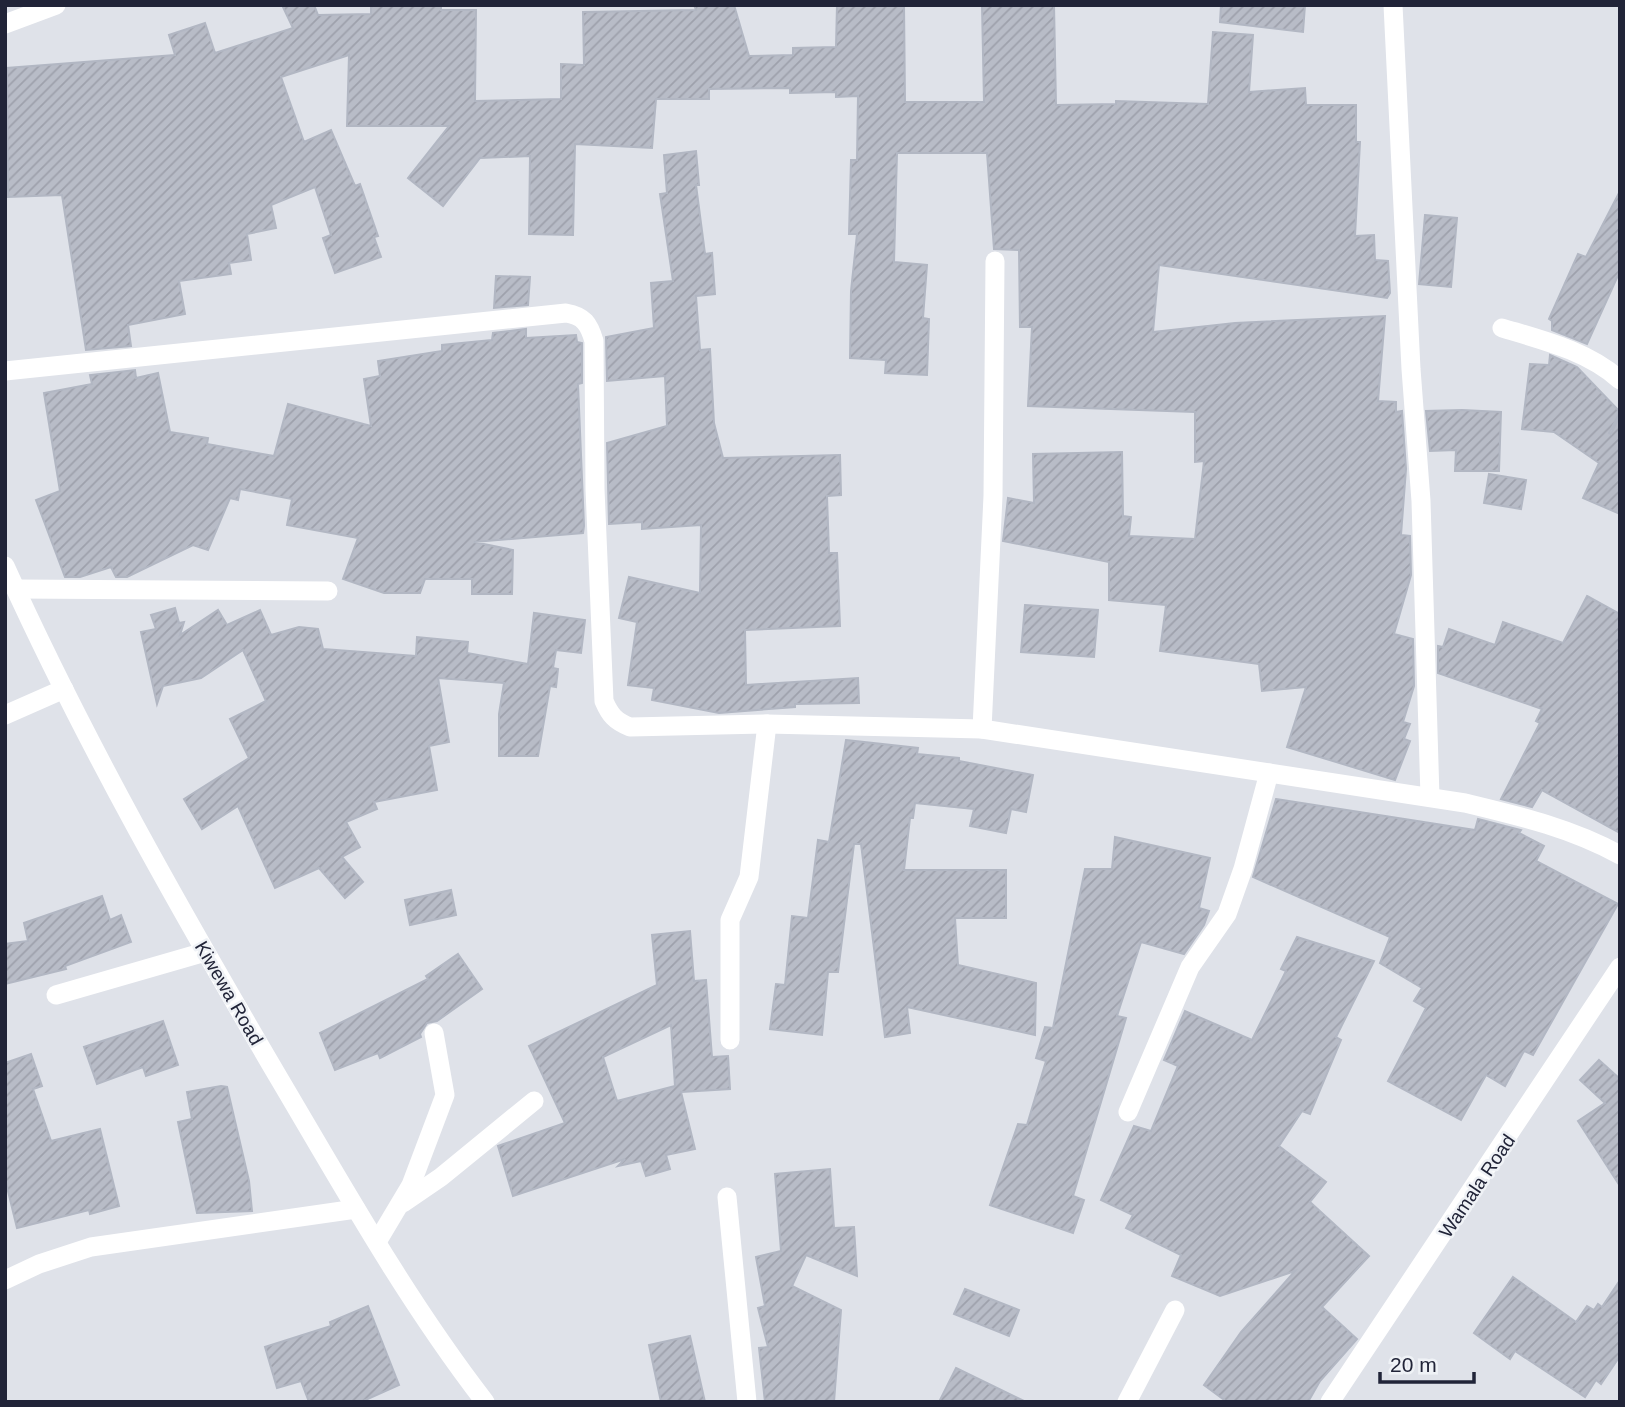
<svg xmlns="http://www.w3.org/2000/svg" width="1625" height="1407" viewBox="0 0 1625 1407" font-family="Helvetica,sans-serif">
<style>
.building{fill:url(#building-hatch);stroke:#b2b7c3;stroke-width:2;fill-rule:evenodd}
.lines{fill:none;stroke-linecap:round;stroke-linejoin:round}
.minor{stroke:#fff;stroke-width:19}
.tertiary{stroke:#fff;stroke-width:19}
.labels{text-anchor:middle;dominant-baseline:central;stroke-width:5;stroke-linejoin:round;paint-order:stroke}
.street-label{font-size:19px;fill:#212438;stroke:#eff2f6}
</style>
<defs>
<pattern id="building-hatch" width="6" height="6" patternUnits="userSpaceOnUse" patternTransform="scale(1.75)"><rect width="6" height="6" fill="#b8bcc7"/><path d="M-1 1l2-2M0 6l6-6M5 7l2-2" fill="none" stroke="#9ea1ac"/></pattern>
</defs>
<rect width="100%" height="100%" fill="#dfe2e9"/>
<g class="building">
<path d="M 282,5 L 314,5 L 318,15 L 371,14 L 371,5 L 441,5 L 441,10 L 476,10 L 475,101 L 561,99 L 561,64 L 584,65 L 583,12 L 696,10 L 694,5 L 734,5 L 749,56 L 793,55 L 793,48 L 836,47 L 837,5 L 904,5 L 905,102 L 984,102 L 982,5 L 1054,5 L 1056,105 L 1116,104 L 1116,101 L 1208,104 L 1213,32 L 1253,35 L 1249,92 L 1305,88 L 1306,105 L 1356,105 L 1356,142 L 1360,142 L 1355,236 L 1374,235 L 1375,260 L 1388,261 L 1390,293 L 1387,298 L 1159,265 L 1153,332 L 1235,323 L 1385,316 L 1378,401 L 1396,402 L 1396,412 L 1402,411 L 1406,469 L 1401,535 L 1410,536 L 1411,575 L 1394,634 L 1413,639 L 1414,686 L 1403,722 L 1410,724 L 1404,739 L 1410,741 L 1395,780 L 1287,747 L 1306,687 L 1262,691 L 1259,664 L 1160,651 L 1166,605 L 1109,600 L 1109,562 L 1003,541 L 1008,498 L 1034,503 L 1033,454 L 1122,452 L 1123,516 L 1131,517 L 1129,536 L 1195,539 L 1204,461 L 1195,462 L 1195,412 L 1028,406 L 1032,327 L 1020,327 L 1019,250 L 994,249 L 987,153 L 897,153 L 894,262 L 927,265 L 923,318 L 929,319 L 927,375 L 885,373 L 886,360 L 850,358 L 851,291 L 857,234 L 849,234 L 851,160 L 857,160 L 858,96 L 836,97 L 836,92 L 790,93 L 790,88 L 709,89 L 709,99 L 656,99 L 652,148 L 575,144 L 573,235 L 529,234 L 530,156 L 480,158 L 443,206 L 408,178 L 449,126 L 347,126 L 349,55 L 281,77 L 304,142 L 331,130 L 355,186 L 360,184 L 378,236 L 374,237 L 381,257 L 335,273 L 323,238 L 331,235 L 315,187 L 271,205 L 276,228 L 247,234 L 251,260 L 229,263 L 231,274 L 179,281 L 185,314 L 128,325 L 131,346 L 86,350 L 62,195 L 8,197 L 7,68 L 175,55 L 169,35 L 205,23 L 215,53 L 293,28 Z"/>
<path d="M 1221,5 L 1305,5 L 1303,32 L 1220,22 Z"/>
<path d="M 696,151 L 699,185 L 696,185 L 705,254 L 712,253 L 715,294 L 696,296 L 700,350 L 710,349 L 714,423 L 723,458 L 840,455 L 841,495 L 827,496 L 829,553 L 837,553 L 840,626 L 745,630 L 746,685 L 858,678 L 859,703 L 795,704 L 795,707 L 719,713 L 652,700 L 654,688 L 628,685 L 637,622 L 619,618 L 629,577 L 700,593 L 701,525 L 642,529 L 642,522 L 609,524 L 607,443 L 667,426 L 665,376 L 607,381 L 606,337 L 654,328 L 651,283 L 673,281 L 660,194 L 667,193 L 664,155 Z"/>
<path d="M 1620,191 L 1620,271 L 1587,344 L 1552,330 L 1552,321 L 1549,319 L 1578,254 L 1586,257 Z"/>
<path d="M 1425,215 L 1457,218 L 1451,287 L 1419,284 Z"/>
<path d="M 496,276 L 530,277 L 528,305 L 494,308 Z"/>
<path d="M 526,329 L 526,338 L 576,335 L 577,342 L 582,343 L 582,383 L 578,384 L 584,526 L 583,533 L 474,542 L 513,550 L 512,594 L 472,594 L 472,579 L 425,579 L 420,593 L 384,593 L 343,579 L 358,538 L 287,525 L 292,499 L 240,489 L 238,500 L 230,498 L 208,550 L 193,545 L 127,577 L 116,577 L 111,567 L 80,577 L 65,577 L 36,500 L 60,491 L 44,393 L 92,384 L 90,375 L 135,370 L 136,378 L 158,373 L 170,432 L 208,438 L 207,444 L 274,456 L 288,404 L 371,426 L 364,379 L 380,376 L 378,361 L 442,351 L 442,345 L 492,340 L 493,333 Z"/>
<path d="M 1550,355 L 1577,367 L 1620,412 L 1609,433 L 1611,434 L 1620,415 L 1620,514 L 1583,498 L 1599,463 L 1554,432 L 1522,429 L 1530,364 L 1549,365 Z"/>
<path d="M 1462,410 L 1501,412 L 1499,471 L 1455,471 L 1456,450 L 1430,451 L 1426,411 Z"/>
<path d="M 1489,474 L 1526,480 L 1521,509 L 1484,503 Z"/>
<path d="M 1587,596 L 1620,614 L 1620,833 L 1542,790 L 1532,807 L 1501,799 L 1540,723 L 1536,721 L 1542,709 L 1438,673 L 1438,646 L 1443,647 L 1449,629 L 1495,645 L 1503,622 L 1563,643 Z"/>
<path d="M 1025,605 L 1098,610 L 1094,657 L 1021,652 Z"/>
<path d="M 175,608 L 179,623 L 184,622 L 180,635 L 218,610 L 227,625 L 260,610 L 271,635 L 299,627 L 318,629 L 323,649 L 416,656 L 417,637 L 468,642 L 467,653 L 528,664 L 534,613 L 585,620 L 581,653 L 556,650 L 553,668 L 558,669 L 556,687 L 550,686 L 538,756 L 499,756 L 499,714 L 504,683 L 438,678 L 449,742 L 429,746 L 437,790 L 374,802 L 377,809 L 346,822 L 360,847 L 342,857 L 363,882 L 345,898 L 319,868 L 275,888 L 238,806 L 202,829 L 184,799 L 249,758 L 230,719 L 266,701 L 243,650 L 201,678 L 163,686 L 157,704 L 141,632 L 156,629 L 151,615 Z"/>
<path d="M 846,740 L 918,748 L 917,754 L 959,758 L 959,761 L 1033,775 L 1026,812 L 1011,809 L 1006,833 L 970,826 L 974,809 L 915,803 L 913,818 L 910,818 L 904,870 L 1006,870 L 1006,918 L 955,918 L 958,965 L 1036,983 L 1035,1035 L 907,1007 L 910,1033 L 885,1037 L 861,844 L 854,844 L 838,972 L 828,972 L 822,1035 L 770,1029 L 776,984 L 785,985 L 792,916 L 808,918 L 818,840 L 829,842 Z"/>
<path d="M 1276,799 L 1475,830 L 1478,819 L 1521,830 L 1519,833 L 1544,846 L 1536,861 L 1618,904 L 1533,1055 L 1524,1051 L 1505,1086 L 1486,1075 L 1461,1120 L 1388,1081 L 1426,1008 L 1414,1001 L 1422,988 L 1380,963 L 1390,937 L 1253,877 Z"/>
<path d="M 1115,837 L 1210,858 L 1199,908 L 1209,911 L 1204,925 L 1184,954 L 1141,942 L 1117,1016 L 1126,1018 L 1073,1196 L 1084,1200 L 1073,1233 L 990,1205 L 1018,1124 L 1027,1125 L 1046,1061 L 1036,1058 L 1045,1027 L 1053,1028 L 1085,869 L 1112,869 Z"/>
<path d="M 451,890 L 456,915 L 410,925 L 405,900 Z"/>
<path d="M 102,896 L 110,920 L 121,915 L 131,942 L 65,966 L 66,969 L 5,984 L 5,944 L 28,941 L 24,923 Z"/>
<path d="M 690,931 L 694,981 L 706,980 L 712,1057 L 728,1056 L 730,1089 L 681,1092 L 695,1149 L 666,1155 L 670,1169 L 646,1176 L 641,1161 L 618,1166 L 625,1159 L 513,1196 L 498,1146 L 565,1123 L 529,1046 L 657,985 L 652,935 ZM 671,1025 L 675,1086 L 617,1101 L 603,1057 Z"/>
<path d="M 1297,937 L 1374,961 L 1336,1037 L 1341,1040 L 1310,1114 L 1302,1111 L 1279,1146 L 1326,1182 L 1310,1202 L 1369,1256 L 1322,1307 L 1357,1339 L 1320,1381 L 1308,1402 L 1227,1402 L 1204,1385 L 1241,1332 L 1295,1271 L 1220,1296 L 1172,1276 L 1181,1255 L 1126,1228 L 1133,1215 L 1101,1200 L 1134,1126 L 1151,1131 L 1178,1066 L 1164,1060 L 1185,1011 L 1252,1040 L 1286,971 L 1281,969 Z"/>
<path d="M 458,954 L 482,989 L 437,1021 L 427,1023 L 420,1034 L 421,1037 L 380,1058 L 378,1053 L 335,1070 L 320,1033 L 428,979 L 426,976 Z"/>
<path d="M 163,1021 L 178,1065 L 146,1076 L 143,1067 L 97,1084 L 84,1047 Z"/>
<path d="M 31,1054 L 42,1086 L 33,1089 L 51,1141 L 100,1129 L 119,1206 L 90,1214 L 89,1210 L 17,1228 L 5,1179 L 5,1063 Z"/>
<path d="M 1599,1060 L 1620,1079 L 1620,1186 L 1578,1121 L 1605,1103 L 1580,1080 Z"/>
<path d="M 221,1086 L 227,1087 L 249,1181 L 252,1211 L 197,1213 L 178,1122 L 192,1119 L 187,1092 Z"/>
<path d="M 830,1169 L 834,1228 L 854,1227 L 857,1276 L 806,1255 L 792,1286 L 841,1310 L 834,1402 L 765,1402 L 759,1348 L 768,1347 L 758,1308 L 765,1306 L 756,1257 L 781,1251 L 775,1174 Z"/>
<path d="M 1513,1277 L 1576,1322 L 1587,1306 L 1594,1310 L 1598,1304 L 1602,1307 L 1620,1280 L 1620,1356 L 1601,1384 L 1596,1380 L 1585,1397 L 1515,1351 L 1510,1359 L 1474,1333 Z"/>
<path d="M 965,1289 L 1019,1310 L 1009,1336 L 954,1314 Z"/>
<path d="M 368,1306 L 399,1385 L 361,1402 L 309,1402 L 301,1381 L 277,1388 L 265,1347 L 331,1326 L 330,1322 Z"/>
<path d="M 690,1336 L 705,1402 L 661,1402 L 649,1345 Z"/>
<path d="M 956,1368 L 1026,1402 L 939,1402 Z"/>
</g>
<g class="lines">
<g class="minor">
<path d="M 1393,5 L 1411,369 L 1421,501 L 1430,797"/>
<path d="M 5,24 L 56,5"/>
<path d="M 1502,328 C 1542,340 1588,351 1620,380"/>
<path d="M 5,371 L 566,313 C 584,316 589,324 594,341 L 595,489 L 604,701 C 610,715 615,721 630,727 L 767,724 L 982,729 L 1465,803 C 1519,816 1571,828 1620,855"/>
<path d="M 16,589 L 328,591"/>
<path d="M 5,715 L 64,689"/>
<path d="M 982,729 L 993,496 L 995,261"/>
<path d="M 56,995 L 205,952"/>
<path d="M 730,1040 L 730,920 L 749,877 L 767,724"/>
<path d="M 1128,1112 L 1190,967 L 1227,914 L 1243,869 L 1269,773"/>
<path d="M 727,1197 L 747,1402"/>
<path d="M 403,1203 L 441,1177 L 534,1101"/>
<path d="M 377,1242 L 411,1185 L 445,1095 L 434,1033"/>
<path d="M 5,1280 L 39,1264 L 91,1247 L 356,1209"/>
<path d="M 1127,1402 L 1175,1310"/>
</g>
<g class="tertiary">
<path d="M 5,566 C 85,743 182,913 280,1080 C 345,1190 407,1301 485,1402"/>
<path d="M 1330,1402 L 1620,967"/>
</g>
</g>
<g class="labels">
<g class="street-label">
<text transform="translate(229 993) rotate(60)">Kiwewa Road</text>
<text transform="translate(1477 1186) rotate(-56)">Wamala Road</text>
</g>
</g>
<rect width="1625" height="1407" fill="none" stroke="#212438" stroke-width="14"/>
<path d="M1380 1372v10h94v-10" fill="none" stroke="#212438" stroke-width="3.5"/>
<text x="1390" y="1372" font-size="21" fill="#212438" stroke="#eff2f6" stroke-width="5" paint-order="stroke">20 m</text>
</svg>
